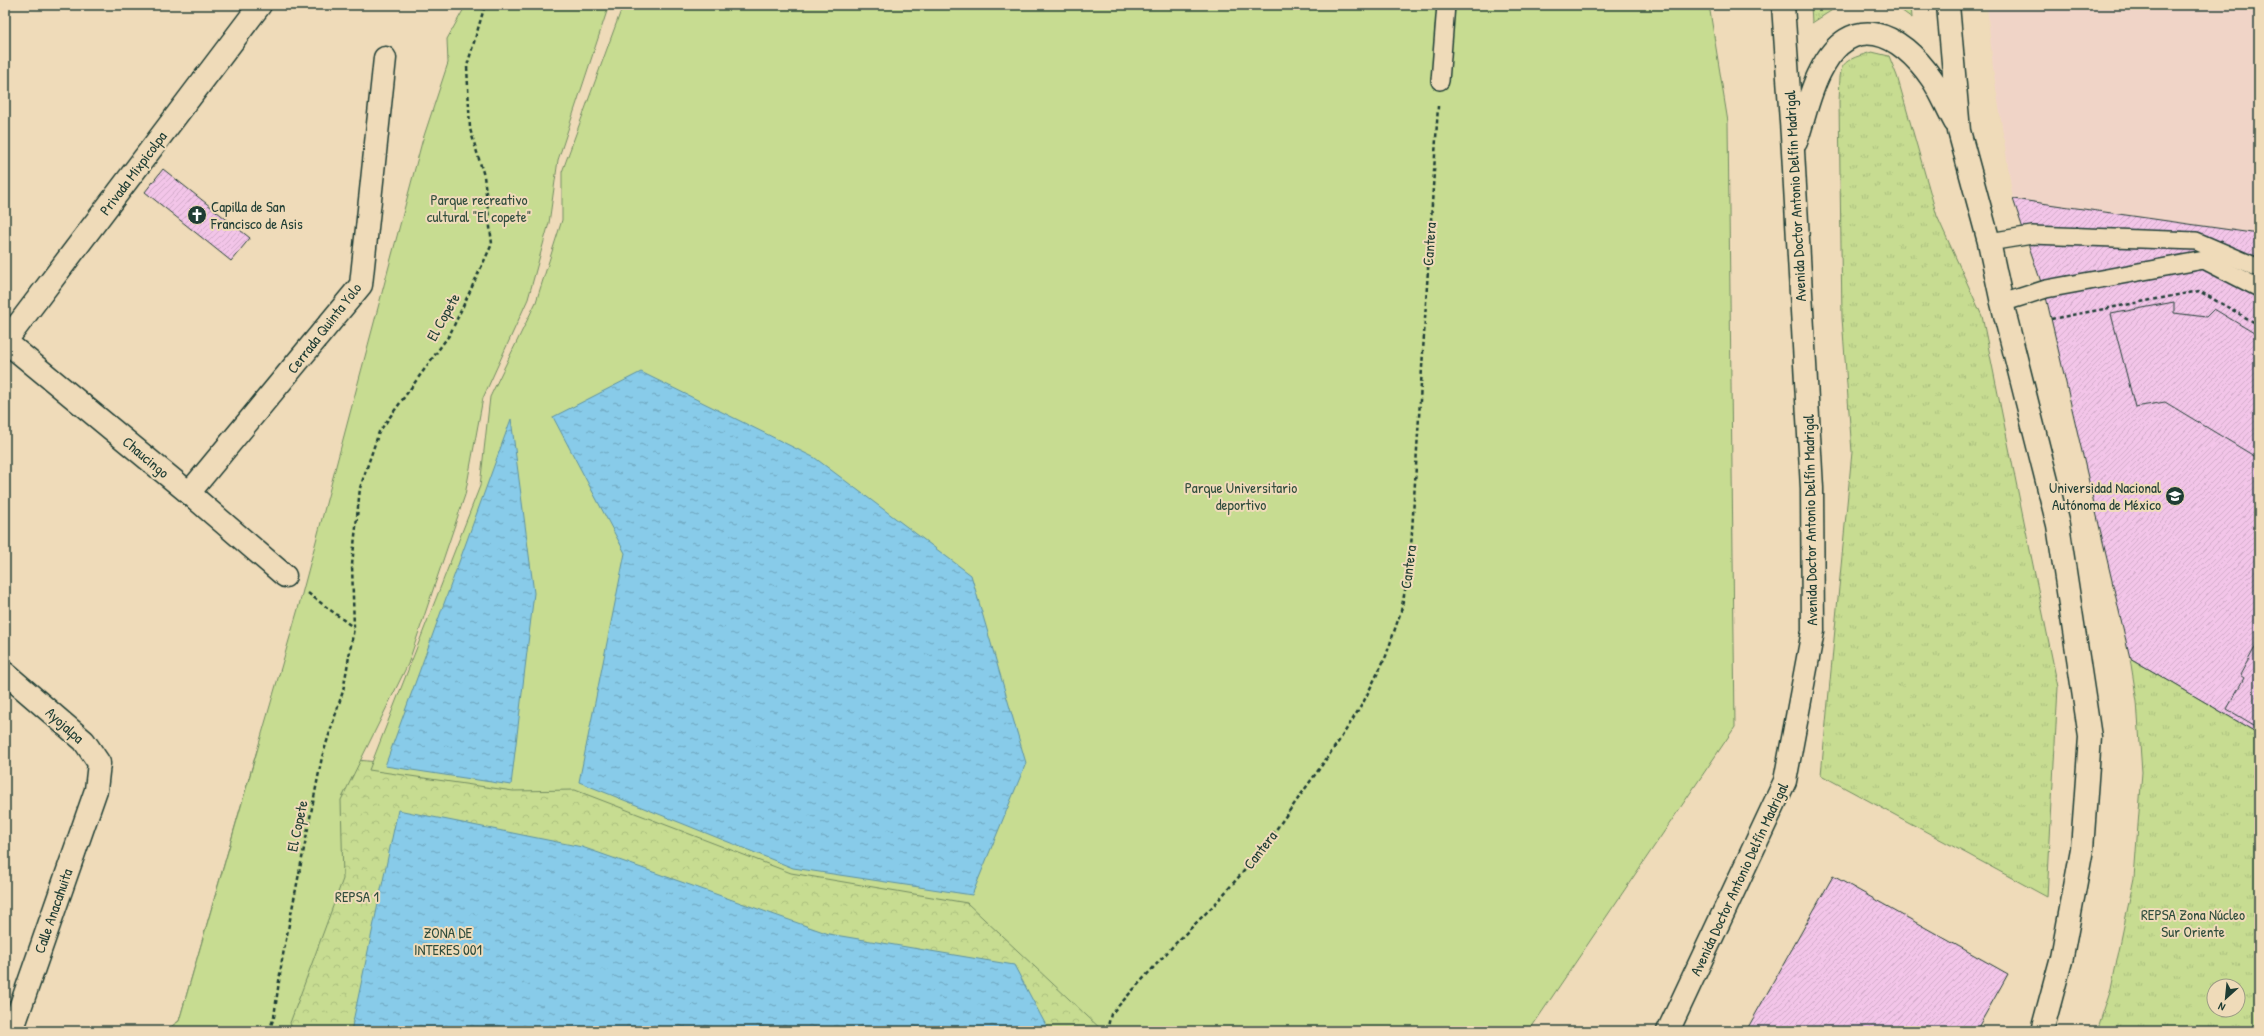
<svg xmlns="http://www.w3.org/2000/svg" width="2264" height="1036" viewBox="0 0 2264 1036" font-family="'Patrick Hand',sans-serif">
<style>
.built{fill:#f0d4c7;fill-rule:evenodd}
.grass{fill:url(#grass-tufts);stroke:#738c62;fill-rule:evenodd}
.forest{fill:url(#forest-crowns);stroke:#738c62}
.park{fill:#c7dc91;stroke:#738c62}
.water{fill:url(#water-ripples);stroke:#5e92a1}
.building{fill:url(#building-hatch);stroke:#1f3d34}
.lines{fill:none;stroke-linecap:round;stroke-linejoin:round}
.lane-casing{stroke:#1f3d34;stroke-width:20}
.street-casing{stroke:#1f3d34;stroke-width:25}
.secondary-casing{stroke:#1f3d34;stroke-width:25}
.path{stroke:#1f3d34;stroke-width:2.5;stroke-dasharray:4 3;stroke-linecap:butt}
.lane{stroke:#efdbb9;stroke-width:17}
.street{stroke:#efdbb9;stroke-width:22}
.secondary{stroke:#efdbb9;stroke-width:22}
.labels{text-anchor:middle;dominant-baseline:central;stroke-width:4;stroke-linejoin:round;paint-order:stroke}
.street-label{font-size:15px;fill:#1f3d34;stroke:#efdbb9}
.park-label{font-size:15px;fill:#304d3d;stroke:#efdbb9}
.poi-label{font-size:15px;fill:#1f3d34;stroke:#efdbb9;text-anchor:start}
</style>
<defs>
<pattern id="grass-tufts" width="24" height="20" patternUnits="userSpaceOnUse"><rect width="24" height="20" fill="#c7dc91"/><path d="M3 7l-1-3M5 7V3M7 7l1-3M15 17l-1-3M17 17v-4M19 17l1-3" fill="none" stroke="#aabe7e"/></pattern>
<pattern id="forest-crowns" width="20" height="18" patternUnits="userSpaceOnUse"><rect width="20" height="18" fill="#c7dc91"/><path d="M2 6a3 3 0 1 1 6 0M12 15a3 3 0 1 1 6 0" fill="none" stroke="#aabe7e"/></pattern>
<pattern id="water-ripples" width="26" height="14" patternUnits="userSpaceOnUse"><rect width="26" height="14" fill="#88cbe9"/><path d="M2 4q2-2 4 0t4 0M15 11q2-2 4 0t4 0" fill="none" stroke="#6fa6be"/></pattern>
<pattern id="building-hatch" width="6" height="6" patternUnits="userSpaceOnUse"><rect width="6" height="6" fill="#f3c5e9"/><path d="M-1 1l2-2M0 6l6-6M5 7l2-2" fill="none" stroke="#d0aac8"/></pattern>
</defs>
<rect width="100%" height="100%" fill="#efdbb9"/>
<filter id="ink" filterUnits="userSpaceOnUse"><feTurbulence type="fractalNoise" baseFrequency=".025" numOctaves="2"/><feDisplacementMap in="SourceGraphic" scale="8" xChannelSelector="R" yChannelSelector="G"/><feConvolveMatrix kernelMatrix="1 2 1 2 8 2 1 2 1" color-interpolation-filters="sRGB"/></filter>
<g filter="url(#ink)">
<path class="built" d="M 1987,5 L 2259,5 L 2259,1031 L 2097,1031 L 2111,988 L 2134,878 L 2142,772 L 2137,702 L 2130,658 L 2046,297 L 2013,199 L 1993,68 ZM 2214,986 L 2238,986 L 2238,1010 L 2214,1010 Z"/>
<g class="grass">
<path d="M 1811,5 L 1840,5 L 1812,23 Z"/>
<path d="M 1894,5 L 1911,5 L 1912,18 Z"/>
<path d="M 1872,52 L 1889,56 L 1897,76 L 1937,216 L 1982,316 L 2058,687 L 2047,897 L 1821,775 L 1852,452 L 1842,318 L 1839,102 C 1841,66 1835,62 1872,52 Z"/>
<path d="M 2130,658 L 2259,734 L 2259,1031 L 2097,1031 L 2111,988 L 2134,878 L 2142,772 L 2137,702 ZM 2214,986 L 2238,986 L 2238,1010 L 2214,1010 Z"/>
</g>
<path class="forest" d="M 257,750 L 579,782 L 967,903 L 1261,1031 L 165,1031 L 179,1021 Z"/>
<g class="park">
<path d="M 466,5 L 609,5 L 558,160 L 549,223 L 528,299 L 483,398 L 465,495 L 408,664 L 341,800 L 343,879 L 290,1023 L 293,1031 L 165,1031 L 179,1021 L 298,609 L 422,142 L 448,63 L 447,39 Z"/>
<path d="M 623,5 L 1709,5 L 1728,122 L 1735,727 L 1529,1031 L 1103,1031 L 967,903 L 791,873 L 575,790 L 513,791 L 369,770 L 480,486 L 490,397 L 536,302 L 562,220 L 562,172 Z"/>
</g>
<g class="water">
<path d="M 641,372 L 815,458 L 971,575 L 1026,763 L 972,895 L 793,868 L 579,782 L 625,553 L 553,417 Z"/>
<path d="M 511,419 L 534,593 L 511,785 L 385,766 Z"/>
<path d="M 398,810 L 582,847 L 829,934 L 1014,965 L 1049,1031 L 351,1031 Z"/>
</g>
<g class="building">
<path d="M 163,169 L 250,238 L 231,261 L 145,192 Z"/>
<path d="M 2013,199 L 2259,234 L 2259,734 L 2130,658 L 2046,297 Z"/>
<path d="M 2174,302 L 2174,313 L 2206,317 L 2214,309 L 2259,336 L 2259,459 L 2165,402 L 2135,407 L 2111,314 Z"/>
<path d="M 2259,640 L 2259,728 L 2227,709 L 2244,678 L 2240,675 Z"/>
<path d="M 1833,876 L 2008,974 L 1976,1031 L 1746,1031 Z"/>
</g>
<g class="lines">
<defs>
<g id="lane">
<path d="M 1440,81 L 1446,5"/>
<path d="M 1989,242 L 2032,235 L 2196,241 L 2259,268"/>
<path d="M 2002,303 L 2046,289 L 2204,260 L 2259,288"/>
</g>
<g id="street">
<path d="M 5,341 L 189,493 L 285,576"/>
<path d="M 5,342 L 260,5"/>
<path d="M 189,493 L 361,285 L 385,58"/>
<path d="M 5,673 L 84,741 L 99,763 L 96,790 L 12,1031"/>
</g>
<g id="secondary">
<path d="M 1948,5 L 1959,131 L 1989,242 L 2002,303 L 2058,525 L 2090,737 L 2082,849 L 2062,957 L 2042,1031"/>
<path d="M 1796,142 C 1804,119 1809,93 1820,72 C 1851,9 1900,32 1932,79 C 1941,92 1947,108 1955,122"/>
<path d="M 1668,1031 L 1785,781 L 1813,631 L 1812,488 L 1793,151 L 1783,5"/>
</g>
</defs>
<use href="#lane" class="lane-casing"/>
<use href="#street" class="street-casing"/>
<use href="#secondary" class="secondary-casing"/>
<g class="path">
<path d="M 2051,319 L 2199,291 L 2259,325"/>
<path d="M 308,593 L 354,628"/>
<path d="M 269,1031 L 274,1017 L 282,960 L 322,757 L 343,691 L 354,628 L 352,565 L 360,488 L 379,432 L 450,334 L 492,244 L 484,176 L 470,129 L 467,66 L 485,5"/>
<path d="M 1109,1031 L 1108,1026 L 1111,1014 L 1174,945 L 1215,904 L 1258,855 L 1339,741 L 1363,703 L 1386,656 L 1401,611 L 1410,564 L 1438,106"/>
</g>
<use href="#lane" class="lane"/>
<use href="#street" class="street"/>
<use href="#secondary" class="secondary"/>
</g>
</g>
<defs>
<symbol id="church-disc" viewBox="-11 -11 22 22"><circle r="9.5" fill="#1f3d34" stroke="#efdbb9"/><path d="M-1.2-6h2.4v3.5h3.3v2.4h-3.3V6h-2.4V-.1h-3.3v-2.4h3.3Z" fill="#fff"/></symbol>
<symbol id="university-disc" viewBox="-11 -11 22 22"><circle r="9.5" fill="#1f3d34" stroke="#efdbb9"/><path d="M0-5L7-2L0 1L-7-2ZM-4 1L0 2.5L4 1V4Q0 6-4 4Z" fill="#fff"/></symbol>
</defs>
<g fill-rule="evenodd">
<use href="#church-disc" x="186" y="204" width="22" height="22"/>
<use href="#university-disc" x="2164" y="485" width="22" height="22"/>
</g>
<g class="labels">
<g class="street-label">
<text transform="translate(133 173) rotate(-53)">Privada Mixpicolpa</text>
<text transform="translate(1795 196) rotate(-93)">Avenida Doctor Antonio Delfín Madrigal</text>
<text transform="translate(1429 244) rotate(-86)">Cantera</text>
<text transform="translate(443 317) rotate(-61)">El Copete</text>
<text transform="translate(324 328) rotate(-52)">Cerrada Quinta Yolo</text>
<text transform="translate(146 457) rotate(40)">Chaucingo</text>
<text transform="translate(1810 520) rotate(-91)">Avenida Doctor Antonio Delfín Madrigal</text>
<text transform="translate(1408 567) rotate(-83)">Cantera</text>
<text transform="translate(65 725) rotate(42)">Ayojalpa</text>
<text transform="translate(297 826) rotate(-78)">El Copete</text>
<text transform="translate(1260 850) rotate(-52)">Cantera</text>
<text transform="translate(1739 879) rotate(-65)">Avenida Doctor Antonio Delfín Madrigal</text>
<text transform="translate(53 911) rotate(-71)">Calle Anacahuita</text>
</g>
<g class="park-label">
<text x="479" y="199">Parque recreativo<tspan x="479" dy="17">cultural "El copete"</tspan></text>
<text x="1241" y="487">Parque Universitario<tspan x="1241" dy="17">deportivo</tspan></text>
<text x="357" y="896">REPSA 1</text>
<text x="2193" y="914">REPSA Zona Núcleo<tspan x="2193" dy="17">Sur Oriente</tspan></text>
<text x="448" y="932">ZONA DE<tspan x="448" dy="17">INTERES 001</tspan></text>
</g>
<g class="poi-label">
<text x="211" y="206">Capilla de San<tspan x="211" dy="17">Francisco de Asis</tspan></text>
<text x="2161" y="487" text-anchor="end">Universidad Nacional<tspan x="2161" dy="17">Autónoma de México</tspan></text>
</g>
</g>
<rect width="2264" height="1036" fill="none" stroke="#efdbb9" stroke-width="20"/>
<rect x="10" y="10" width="2244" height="1016" fill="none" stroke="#1f3d34" stroke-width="1.5" filter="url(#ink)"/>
<g transform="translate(2226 998) rotate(207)"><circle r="19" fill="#efdbb9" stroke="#9c9c84"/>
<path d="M0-3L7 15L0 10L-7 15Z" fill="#1f3d34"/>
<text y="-6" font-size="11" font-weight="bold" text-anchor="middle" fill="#1f3d34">N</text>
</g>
</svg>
